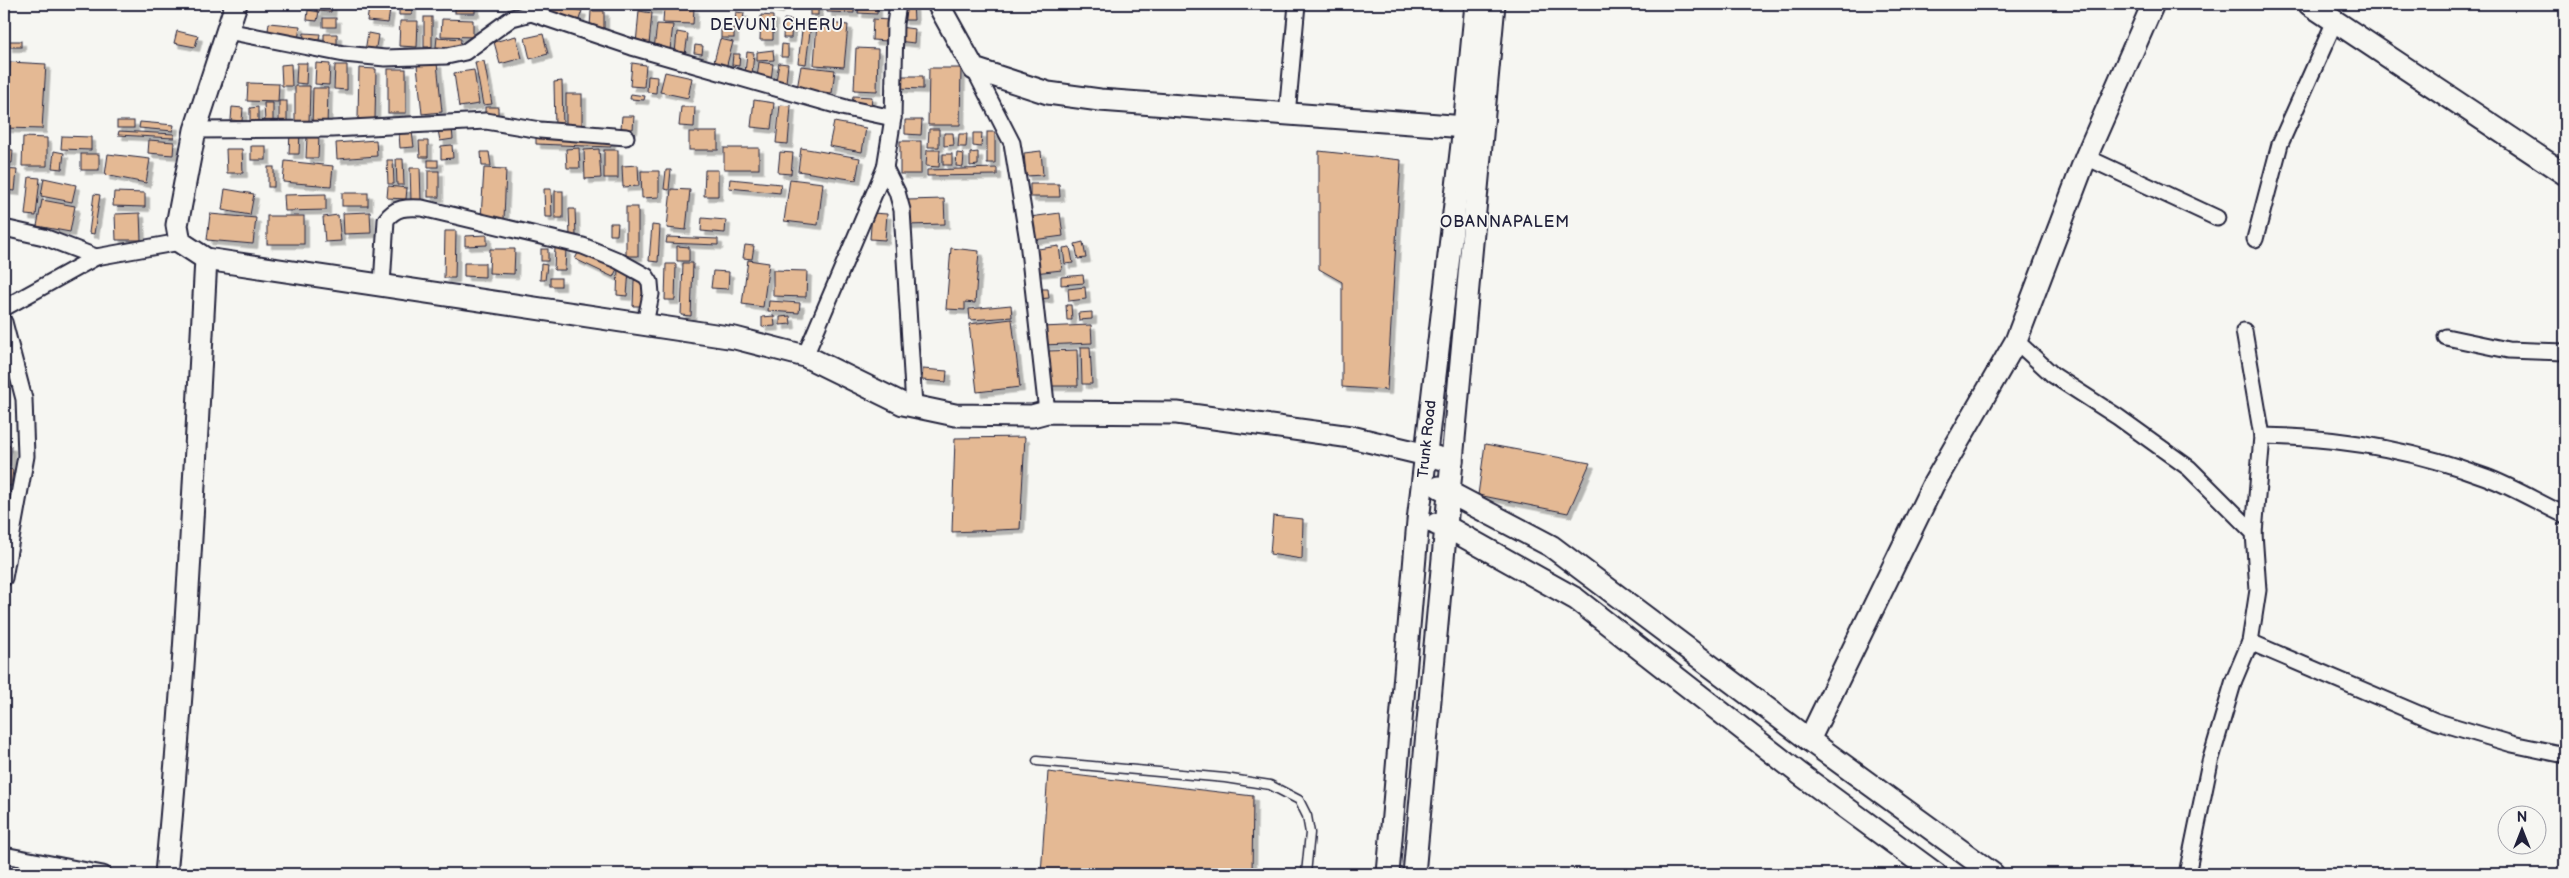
<svg xmlns="http://www.w3.org/2000/svg" width="2569" height="878" viewBox="0 0 2569 878" font-family="'Balsamiq Sans',sans-serif">
<style>
.building{fill:#e4b994;stroke:#22223b;filter:url(#shadow)}
.lines{fill:none;stroke-linecap:round;stroke-linejoin:round}
.lane-casing{stroke:#22223b;stroke-width:11}
.street-casing{stroke:#22223b;stroke-width:19}
.secondary-casing{stroke:#22223b;stroke-width:25}
.lane{stroke:#f6f6f2;stroke-width:8}
.street{stroke:#f6f6f2;stroke-width:15}
.secondary{stroke:#f6f6f2;stroke-width:21}
.labels{text-anchor:middle;dominant-baseline:central;stroke-width:4;stroke-linejoin:round;paint-order:stroke}
.street-label{font-size:15px;fill:#22223b;stroke:#f6f6f2}
.neighbourhood-label{font-size:16px;letter-spacing:1px;fill:#22223b;stroke:#f6f6f2}
</style>
<defs>
<filter id="shadow"><feDropShadow dx="4.5" dy="4.5" stdDeviation="0" flood-color="#0004"/></filter>
</defs>
<rect width="100%" height="100%" fill="#f6f6f2"/>
<filter id="ink" filterUnits="userSpaceOnUse"><feTurbulence type="fractalNoise" baseFrequency=".02" numOctaves="2"/><feDisplacementMap in="SourceGraphic" scale="10" xChannelSelector="R" yChannelSelector="G"/><feConvolveMatrix kernelMatrix="1 2 1 2 8 2 1 2 1" color-interpolation-filters="sRGB"/></filter>
<g filter="url(#ink)">
<g class="building">
<path d="M 317,4 L 332,4 L 331,12 L 316,11 Z"/>
<path d="M 553,4 L 582,11 L 578,22 L 550,15 Z"/>
<path d="M 635,4 L 657,4 L 657,10 L 634,9 Z"/>
<path d="M 750,4 L 780,4 L 779,9 Z"/>
<rect x="810" y="4" width="8" height="11"/>
<path d="M 827,4 L 854,4 L 854,13 L 827,12 Z"/>
<path d="M 859,4 L 877,4 L 877,14 L 858,13 Z"/>
<path d="M 901,4 L 913,4 L 914,20 L 902,20 Z"/>
<path d="M 399,5 L 412,6 L 412,15 L 399,15 Z"/>
<rect x="455" y="5" width="20" height="8"/>
<path d="M 664,6 L 694,8 L 693,24 L 663,23 Z"/>
<path d="M 369,8 L 390,10 L 388,23 L 367,21 Z"/>
<path d="M 308,10 L 319,12 L 317,21 L 307,20 Z"/>
<path d="M 591,11 L 604,11 L 604,28 L 590,27 Z"/>
<path d="M 639,11 L 652,13 L 649,45 L 636,44 Z"/>
<path d="M 736,12 L 744,13 L 743,22 L 735,21 Z"/>
<path d="M 761,15 L 773,16 L 773,40 L 760,40 Z"/>
<rect x="424" y="17" width="8" height="30"/>
<rect x="323" y="18" width="13" height="9"/>
<path d="M 442,19 L 473,20 L 473,37 L 441,36 Z"/>
<path d="M 784,19 L 792,20 L 791,38 L 783,38 Z"/>
<path d="M 873,19 L 890,20 L 888,41 L 872,40 Z"/>
<path d="M 400,21 L 418,21 L 417,47 L 399,46 Z"/>
<path d="M 817,22 L 848,25 L 844,67 L 814,65 Z"/>
<path d="M 269,23 L 300,26 L 298,41 L 267,38 Z"/>
<path d="M 803,23 L 811,24 L 806,64 L 798,63 Z"/>
<path d="M 657,24 L 673,25 L 670,50 L 654,49 Z"/>
<path d="M 899,27 L 915,29 L 914,43 L 898,41 Z"/>
<rect x="721" y="28" width="13" height="10"/>
<path d="M 177,31 L 198,36 L 195,47 L 174,43 Z"/>
<path d="M 677,32 L 688,34 L 685,55 L 675,53 Z"/>
<path d="M 304,33 L 320,34 L 318,46 L 303,44 Z"/>
<path d="M 368,33 L 378,35 L 375,53 L 365,51 Z"/>
<path d="M 324,34 L 337,34 L 337,44 L 324,43 Z"/>
<path d="M 543,34 L 548,54 L 530,59 L 525,38 Z"/>
<path d="M 516,36 L 522,58 L 500,64 L 494,42 Z"/>
<path d="M 437,37 L 461,39 L 460,49 L 436,47 Z"/>
<path d="M 720,39 L 733,42 L 726,68 L 713,65 Z"/>
<rect x="8" y="41" width="13" height="6"/>
<path d="M 782,44 L 788,45 L 788,57 L 781,57 Z"/>
<path d="M 695,45 L 703,46 L 702,54 L 694,53 Z"/>
<path d="M 856,48 L 878,49 L 877,91 L 854,90 Z"/>
<path d="M 773,50 L 774,60 L 757,61 L 757,52 Z"/>
<path d="M 747,52 L 754,53 L 752,75 L 745,74 Z"/>
<path d="M 733,54 L 740,54 L 739,66 L 732,65 Z"/>
<path d="M 484,61 L 492,104 L 483,105 L 475,62 Z"/>
<path d="M 10,62 L 46,64 L 42,129 L 6,128 Z"/>
<path d="M 759,62 L 773,64 L 771,80 L 757,78 Z"/>
<path d="M 297,63 L 307,63 L 306,84 L 296,83 Z"/>
<path d="M 316,63 L 330,64 L 329,85 L 315,84 Z"/>
<path d="M 437,63 L 442,112 L 422,114 L 417,65 Z"/>
<path d="M 632,63 L 646,65 L 644,87 L 630,86 Z"/>
<path d="M 779,63 L 788,64 L 786,82 L 776,81 Z"/>
<path d="M 291,64 L 292,86 L 282,86 L 281,65 Z"/>
<path d="M 335,65 L 347,65 L 347,90 L 334,89 Z"/>
<path d="M 801,66 L 835,70 L 832,93 L 797,89 Z"/>
<path d="M 359,68 L 376,69 L 375,119 L 358,119 Z"/>
<path d="M 929,68 L 961,68 L 960,125 L 928,125 Z"/>
<rect x="388" y="69" width="18" height="44"/>
<path d="M 474,70 L 479,104 L 459,107 L 454,73 Z"/>
<path d="M 665,72 L 692,78 L 688,98 L 660,92 Z"/>
<path d="M 648,76 L 657,77 L 656,93 L 647,92 Z"/>
<path d="M 899,76 L 923,76 L 923,89 L 898,88 Z"/>
<path d="M 562,81 L 563,128 L 555,128 L 554,82 Z"/>
<path d="M 248,83 L 279,84 L 278,102 L 247,101 Z"/>
<path d="M 295,86 L 310,86 L 309,122 L 295,122 Z"/>
<path d="M 313,88 L 328,88 L 327,127 L 312,126 Z"/>
<rect x="566" y="94" width="16" height="37"/>
<path d="M 631,94 L 645,96 L 644,100 L 630,99 Z"/>
<path d="M 853,96 L 872,97 L 871,107 L 852,106 Z"/>
<path d="M 754,100 L 774,103 L 771,129 L 751,127 Z"/>
<rect x="279" y="101" width="8" height="21"/>
<path d="M 264,103 L 273,103 L 273,121 L 265,122 Z"/>
<path d="M 780,105 L 791,106 L 788,144 L 776,143 Z"/>
<path d="M 232,107 L 243,108 L 242,121 L 231,120 Z"/>
<path d="M 258,107 L 258,124 L 250,124 L 250,108 Z"/>
<rect x="485" y="107" width="13" height="9"/>
<path d="M 681,107 L 695,107 L 694,127 L 679,126 Z"/>
<path d="M 622,116 L 634,116 L 633,129 L 621,128 Z"/>
<path d="M 905,120 L 922,120 L 921,135 L 905,134 Z"/>
<rect x="117" y="121" width="17" height="7"/>
<path d="M 140,122 L 174,125 L 173,131 L 139,128 Z"/>
<path d="M 834,122 L 866,128 L 862,152 L 829,146 Z"/>
<path d="M 452,128 L 453,139 L 440,141 L 438,130 Z"/>
<path d="M 929,129 L 939,129 L 939,147 L 928,147 Z"/>
<path d="M 119,131 L 174,134 L 174,138 L 118,135 Z"/>
<path d="M 290,131 L 300,131 L 299,154 L 289,154 Z"/>
<path d="M 412,132 L 414,147 L 400,148 L 399,133 Z"/>
<rect x="689" y="132" width="29" height="18"/>
<rect x="987" y="132" width="8" height="31"/>
<path d="M 944,133 L 953,133 L 954,145 L 944,146 Z"/>
<path d="M 973,133 L 982,133 L 981,147 L 973,146 Z"/>
<path d="M 959,134 L 967,134 L 966,147 L 958,147 Z"/>
<path d="M 62,136 L 91,137 L 91,150 L 61,149 Z"/>
<path d="M 307,136 L 319,136 L 318,158 L 306,158 Z"/>
<path d="M 23,137 L 47,138 L 47,166 L 22,166 Z"/>
<path d="M 536,137 L 611,140 L 611,147 L 536,144 Z"/>
<path d="M 149,140 L 174,142 L 173,155 L 148,153 Z"/>
<path d="M 376,140 L 377,156 L 337,159 L 336,143 Z"/>
<path d="M 419,141 L 428,141 L 428,157 L 420,157 Z"/>
<rect x="900" y="141" width="21" height="33"/>
<path d="M 452,145 L 453,158 L 441,159 L 441,146 Z"/>
<rect x="251" y="146" width="15" height="14"/>
<path d="M 579,148 L 580,168 L 567,168 L 566,149 Z"/>
<rect x="724" y="148" width="35" height="21"/>
<path d="M 801,148 L 860,158 L 856,180 L 798,171 Z"/>
<path d="M 4,149 L 13,150 L 12,163 L 4,162 Z"/>
<path d="M 226,149 L 242,149 L 243,173 L 227,173 Z"/>
<path d="M 599,149 L 601,178 L 585,179 L 584,150 Z"/>
<rect x="604" y="150" width="14" height="28"/>
<path d="M 927,150 L 940,150 L 939,167 L 926,166 Z"/>
<path d="M 54,151 L 64,153 L 62,169 L 52,168 Z"/>
<path d="M 1041,151 L 1043,175 L 1026,176 L 1024,153 Z"/>
<path d="M 1319,151 L 1401,160 L 1387,390 L 1342,387 L 1342,282 L 1319,269 Z"/>
<path d="M 481,152 L 489,152 L 491,166 L 482,166 Z"/>
<path d="M 780,152 L 793,153 L 791,174 L 778,173 Z"/>
<path d="M 978,152 L 978,165 L 970,166 L 970,153 Z"/>
<path d="M 957,153 L 964,154 L 963,167 L 956,166 Z"/>
<rect x="81" y="154" width="18" height="16"/>
<path d="M 108,154 L 150,159 L 146,183 L 105,175 Z"/>
<rect x="943" y="154" width="9" height="11"/>
<path d="M 396,159 L 403,159 L 404,185 L 397,185 Z"/>
<path d="M 387,160 L 393,160 L 394,184 L 388,184 Z"/>
<rect x="428" y="160" width="10" height="7"/>
<path d="M 285,161 L 333,166 L 331,186 L 283,182 Z"/>
<path d="M 638,165 L 639,186 L 623,187 L 622,166 Z"/>
<rect x="268" y="167" width="6" height="20"/>
<path d="M 410,168 L 420,168 L 421,201 L 411,201 Z"/>
<path d="M 484,168 L 506,169 L 504,219 L 481,218 Z"/>
<path d="M 997,168 L 997,175 L 927,176 L 927,170 Z"/>
<path d="M 4,169 L 17,170 L 15,191 L 4,190 Z"/>
<path d="M 666,170 L 671,170 L 669,190 L 664,189 Z"/>
<path d="M 705,170 L 718,170 L 718,196 L 704,196 Z"/>
<rect x="428" y="171" width="11" height="26"/>
<path d="M 641,171 L 659,171 L 659,197 L 642,198 Z"/>
<path d="M 29,177 L 40,178 L 36,216 L 25,215 Z"/>
<path d="M 44,178 L 76,185 L 72,202 L 41,196 Z"/>
<path d="M 730,179 L 781,184 L 780,193 L 729,188 Z"/>
<path d="M 790,179 L 823,183 L 818,225 L 784,221 Z"/>
<path d="M 1030,184 L 1059,184 L 1060,197 L 1030,197 Z"/>
<path d="M 388,186 L 407,188 L 406,199 L 387,198 Z"/>
<path d="M 225,189 L 254,194 L 250,215 L 222,210 Z"/>
<path d="M 544,189 L 551,189 L 552,217 L 545,217 Z"/>
<path d="M 671,189 L 690,190 L 686,230 L 667,228 Z"/>
<rect x="555" y="191" width="8" height="27"/>
<path d="M 114,192 L 145,193 L 145,207 L 113,206 Z"/>
<rect x="342" y="193" width="26" height="13"/>
<path d="M 94,194 L 100,195 L 94,234 L 89,233 Z"/>
<path d="M 326,194 L 326,210 L 285,211 L 284,195 Z"/>
<path d="M 944,199 L 945,224 L 907,225 L 907,200 Z"/>
<path d="M 42,200 L 75,206 L 70,232 L 37,226 Z"/>
<rect x="626" y="207" width="12" height="49"/>
<path d="M 569,209 L 575,209 L 576,236 L 570,236 Z"/>
<path d="M 370,212 L 371,233 L 344,234 L 343,213 Z"/>
<path d="M 140,213 L 141,240 L 116,240 L 115,214 Z"/>
<path d="M 872,213 L 887,214 L 885,240 L 870,239 Z"/>
<path d="M 1060,213 L 1063,236 L 1033,240 L 1030,217 Z"/>
<path d="M 210,214 L 256,218 L 253,244 L 207,240 Z"/>
<path d="M 338,215 L 341,241 L 325,242 L 323,217 Z"/>
<rect x="267" y="216" width="37" height="28"/>
<path d="M 702,218 L 726,220 L 725,233 L 701,231 Z"/>
<path d="M 610,223 L 618,223 L 617,235 L 610,235 Z"/>
<path d="M 652,225 L 660,226 L 658,262 L 649,261 Z"/>
<path d="M 445,231 L 456,231 L 455,278 L 444,278 Z"/>
<path d="M 487,235 L 487,245 L 465,246 L 465,236 Z"/>
<path d="M 667,237 L 718,239 L 718,245 L 666,243 Z"/>
<path d="M 1083,242 L 1086,258 L 1078,259 L 1075,244 Z"/>
<path d="M 745,245 L 754,246 L 752,259 L 743,258 Z"/>
<path d="M 677,246 L 689,247 L 689,261 L 677,261 Z"/>
<path d="M 1059,246 L 1062,270 L 1034,273 L 1031,250 Z"/>
<path d="M 1070,247 L 1073,263 L 1065,264 L 1063,248 Z"/>
<path d="M 555,248 L 566,249 L 565,270 L 554,270 Z"/>
<path d="M 951,248 L 979,251 L 975,303 L 965,302 L 965,310 L 946,309 Z"/>
<path d="M 490,249 L 515,249 L 514,274 L 489,273 Z"/>
<rect x="541" y="249" width="7" height="12"/>
<path d="M 579,251 L 617,269 L 613,277 L 575,259 Z"/>
<path d="M 748,260 L 769,263 L 763,307 L 742,304 Z"/>
<path d="M 464,263 L 485,263 L 485,277 L 464,276 Z"/>
<path d="M 683,263 L 693,263 L 691,316 L 681,315 Z"/>
<path d="M 541,264 L 547,265 L 545,280 L 540,280 Z"/>
<path d="M 666,264 L 676,264 L 675,300 L 665,300 Z"/>
<path d="M 618,268 L 629,269 L 627,296 L 617,295 Z"/>
<path d="M 773,270 L 807,271 L 806,297 L 773,296 Z"/>
<path d="M 713,271 L 729,272 L 728,289 L 711,288 Z"/>
<path d="M 1083,275 L 1084,283 L 1061,285 L 1061,277 Z"/>
<rect x="550" y="278" width="11" height="8"/>
<path d="M 634,280 L 646,280 L 645,306 L 633,306 Z"/>
<path d="M 1085,287 L 1086,299 L 1069,301 L 1068,289 Z"/>
<path d="M 1037,289 L 1048,289 L 1049,298 L 1038,299 Z"/>
<path d="M 769,301 L 800,303 L 799,313 L 768,311 Z"/>
<path d="M 1011,305 L 1012,317 L 970,320 L 969,309 Z"/>
<path d="M 1066,305 L 1071,305 L 1072,320 L 1067,320 Z"/>
<path d="M 1092,312 L 1092,319 L 1079,320 L 1078,313 Z"/>
<path d="M 774,316 L 775,326 L 762,327 L 762,317 Z"/>
<path d="M 790,316 L 791,324 L 780,325 L 780,317 Z"/>
<path d="M 1012,319 L 1020,387 L 977,392 L 969,324 Z"/>
<path d="M 1091,325 L 1092,343 L 1042,345 L 1041,327 Z"/>
<path d="M 1081,347 L 1090,347 L 1092,384 L 1082,384 Z"/>
<path d="M 1077,350 L 1078,386 L 1049,386 L 1048,351 Z"/>
<path d="M 923,369 L 947,371 L 946,382 L 922,380 Z"/>
<path d="M 1025,437 L 1020,529 L 952,532 L 955,438 Z"/>
<path d="M 1485,444 L 1590,463 L 1568,513 L 1478,495 Z"/>
<path d="M 4,445 L 11,446 L 10,466 L 4,466 Z"/>
<path d="M 4,468 L 13,470 L 11,486 L 4,485 Z"/>
<path d="M 4,489 L 9,490 L 6,508 L 4,508 Z"/>
<path d="M 1273,516 L 1303,519 L 1302,559 L 1270,554 Z"/>
<path d="M 1048,772 L 1253,796 L 1252,874 L 1041,874 Z"/>
</g>
<g class="lines">
<defs>
<path id="lane" d="M 1037,761 L 1225,778 L 1270,785 L 1299,800 L 1307,816 L 1310,833 L 1306,874"/>
<g id="street">
<path d="M 227,31 L 344,54 L 385,58 L 447,56 L 465,52 L 512,18 L 531,13 L 632,47 L 846,108 L 893,118"/>
<path d="M 974,69 L 1012,143 L 1028,241 L 1047,412"/>
<path d="M 1287,115 L 1297,4"/>
<path d="M 195,130 L 332,129 L 486,121 L 540,130 L 626,137"/>
<path d="M 2086,157 L 2217,218"/>
<path d="M 885,168 L 897,192 L 902,210 L 914,406"/>
<path d="M 4,228 L 44,237 L 96,257"/>
<path d="M 2255,239 L 2280,144 L 2335,21"/>
<path d="M 382,285 L 386,220 C 395,207 407,207 422,208 L 583,246 L 617,260 L 646,276 L 650,282 L 651,294 L 645,324"/>
<path d="M 4,308 L 96,257 L 180,242"/>
<path d="M 4,322 L 24,399 L 26,456 L 4,578"/>
<path d="M 2244,331 L 2262,436"/>
<path d="M 2446,337 L 2508,350 L 2565,352"/>
<path d="M 2016,341 L 2053,375 L 2118,417 L 2189,468 L 2254,533 L 2258,590 L 2250,642 L 2234,680 L 2210,762 L 2187,874"/>
<path d="M 805,356 L 885,168 L 893,118 L 895,24 L 898,4"/>
<path d="M 2254,533 L 2262,436 C 2339,437 2414,450 2486,477 C 2513,487 2539,503 2565,515"/>
<path d="M 2250,642 L 2435,721 L 2512,744 L 2565,755"/>
<path d="M 4,855 L 103,874"/>
</g>
<g id="secondary">
<path d="M 236,4 L 195,130 L 177,225 L 180,242 L 206,259 L 735,338 L 805,356 L 903,404 L 955,415 L 1032,416 L 1047,412 L 1177,413 L 1351,437 L 1452,461"/>
<path d="M 938,4 L 974,69 L 1048,93 L 1100,100 L 1479,128"/>
<path d="M 2309,4 L 2565,174"/>
<path d="M 1439,487 L 1551,546 L 1809,740 L 1993,874"/>
<path d="M 1436,524 L 1447,527 L 1576,599 L 1800,774 L 1936,874"/>
<path d="M 1809,740 L 1933,485 L 2016,341 L 2086,157 L 2153,4"/>
<path d="M 166,874 C 186,669 195,464 206,259"/>
<path d="M 1388,874 L 1418,521 L 1464,127 L 1476,4"/>
<path d="M 1414,874 L 1494,4"/>
</g>
</defs>
<use href="#lane" class="lane-casing"/>
<use href="#street" class="street-casing"/>
<use href="#secondary" class="secondary-casing"/>
<use href="#lane" class="lane"/>
<use href="#street" class="street"/>
<use href="#secondary" class="secondary"/>
</g>
</g>
<g class="labels">
<g class="street-label">
<text transform="translate(1427 439) rotate(-84)">Trunk Road</text>
</g>
<g class="neighbourhood-label">
<text x="777" y="25">DEVUNI CHERU</text>
<text x="1505" y="222">OBANNAPALEM</text>
</g>
</g>
<rect width="2569" height="878" fill="none" stroke="#f6f6f2" stroke-width="20"/>
<rect x="10" y="10" width="2549" height="858" fill="none" stroke="#22223b" stroke-width="2" filter="url(#ink)"/>
<g transform="translate(2522 830)"><circle r="24" fill="#f6f6f2" stroke="#a1a1a9"/>
<path d="M0-4L9 19L0 12L-9 19Z" fill="#22223b"/>
<text y="-8" font-size="14" font-weight="bold" text-anchor="middle" fill="#22223b">N</text>
</g>
</svg>
